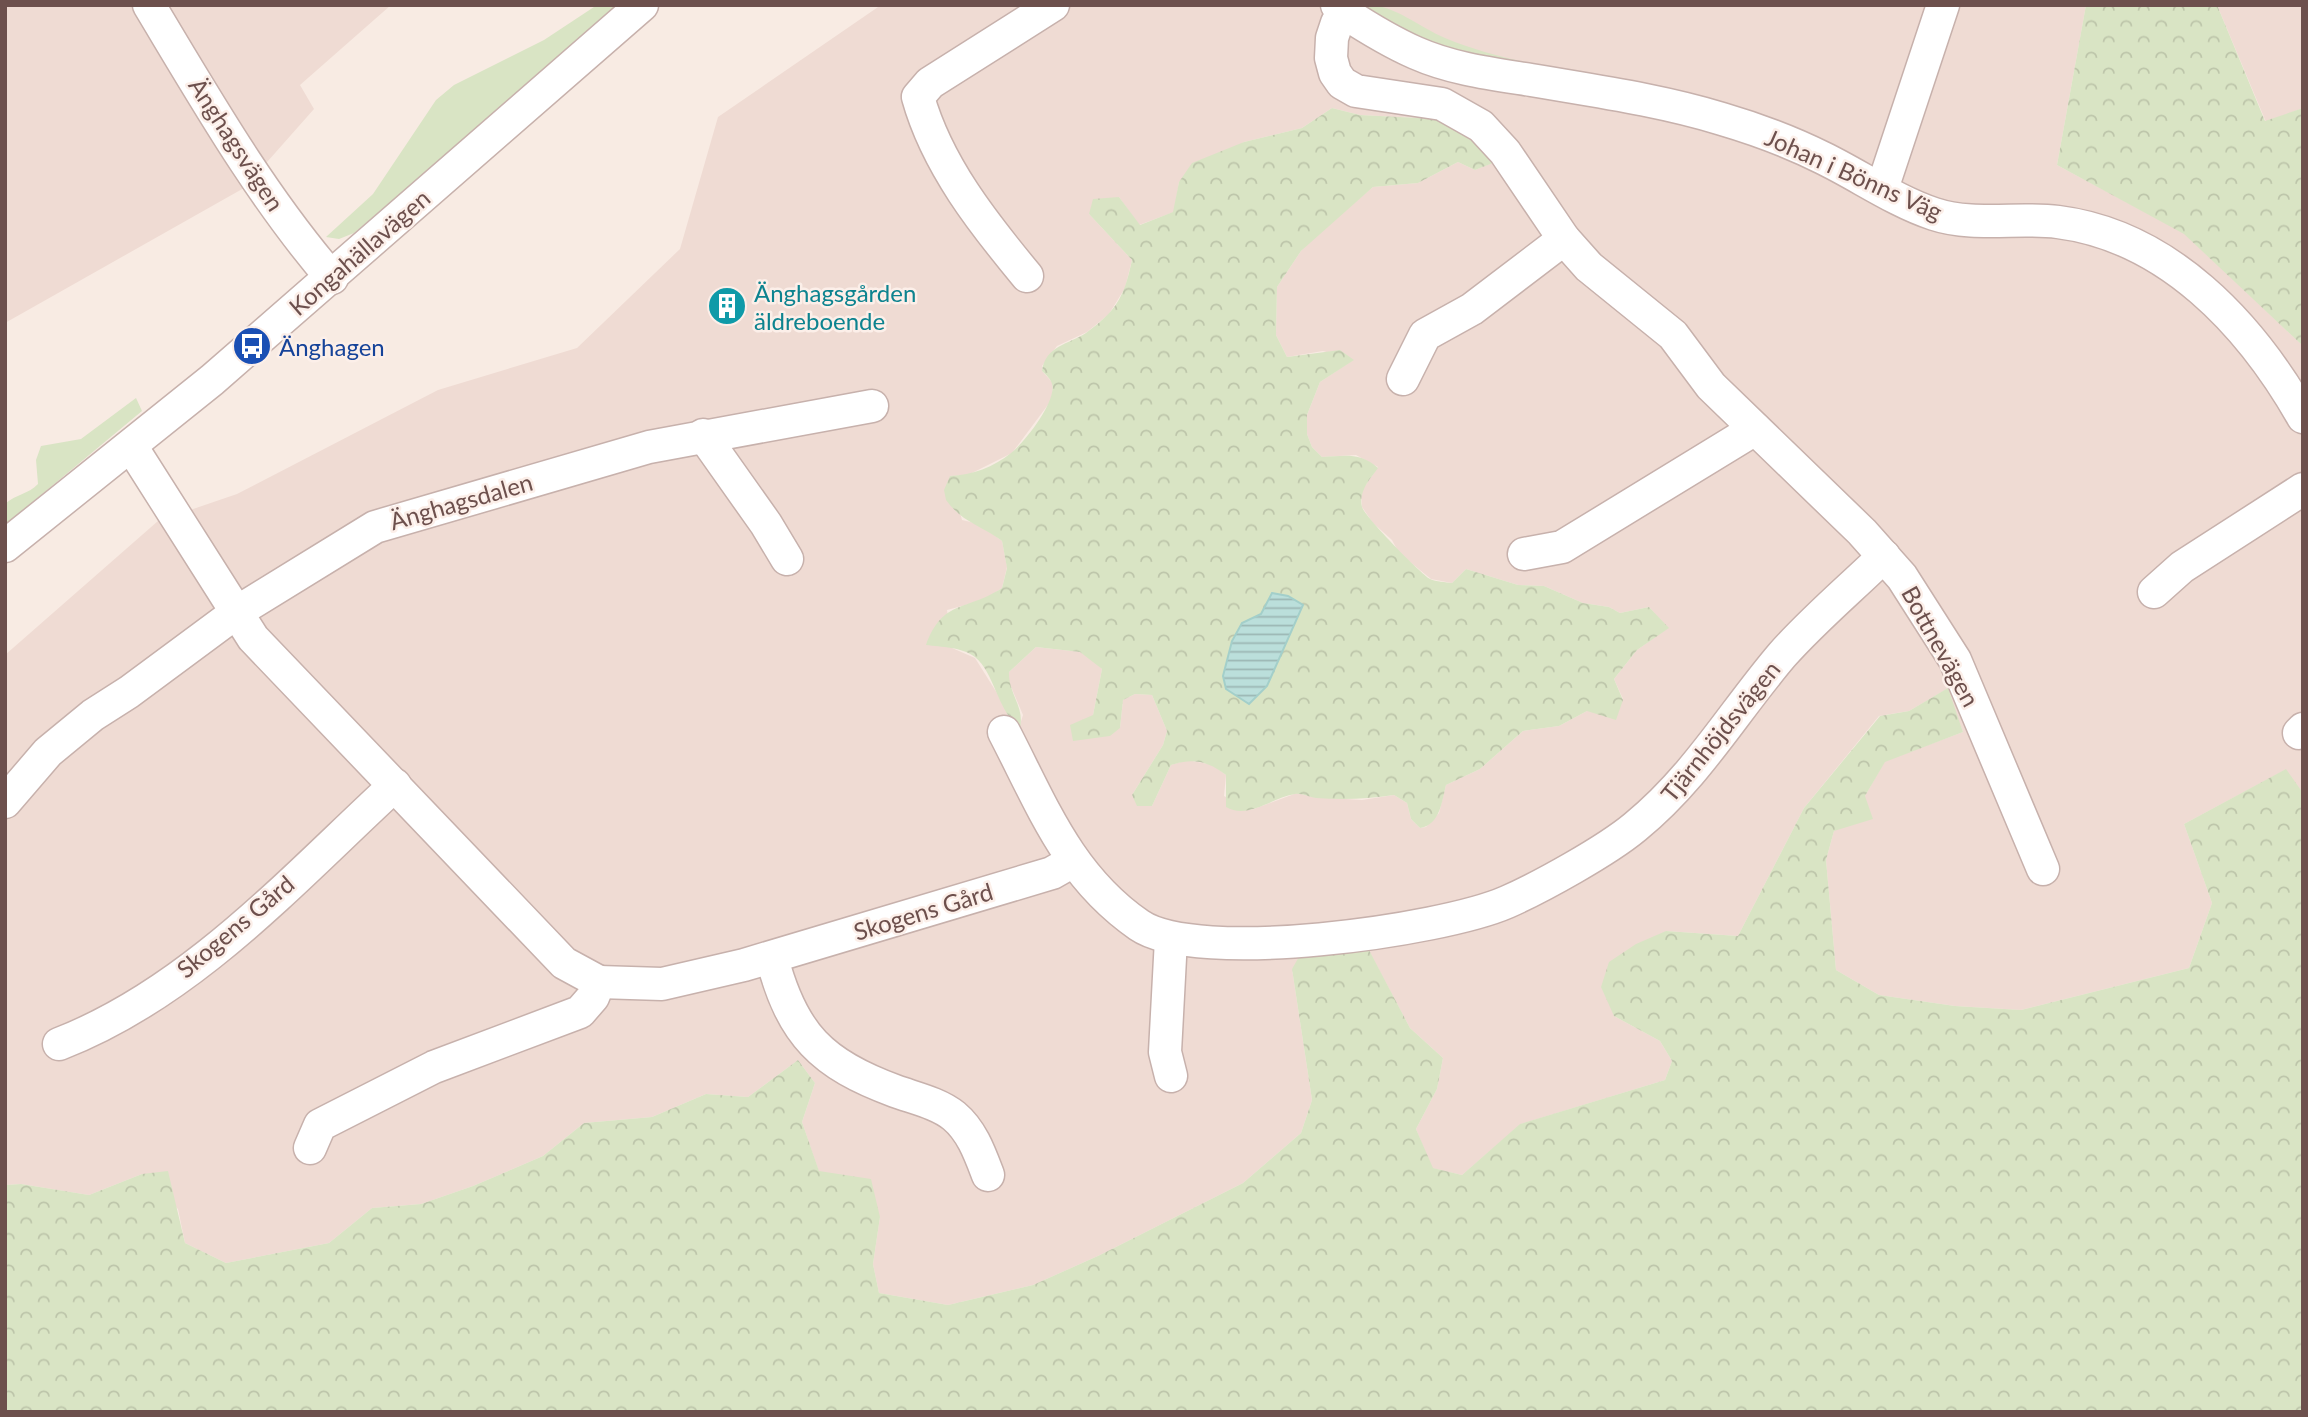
<svg xmlns="http://www.w3.org/2000/svg" width="2308" height="1417" viewBox="0 0 2308 1417" font-family="Lato,sans-serif">
<style>
.residential{fill:#efdbd3;fill-rule:evenodd}
.grass{fill:#d9e4c4}
.forest{fill:url(#forest-crowns)}
.water{fill:url(#water-rules);stroke:#a3cfca;stroke-width:2}
.lines{fill:none;stroke-linecap:round;stroke-linejoin:round}
.minor-casing{stroke:#c7b1ac;stroke-width:35}
.minor{stroke:#fff;stroke-width:32}
.labels{text-anchor:middle;dominant-baseline:central;stroke-width:5;stroke-linejoin:round;paint-order:stroke}
.street-label{font-size:24px;fill:#6d504d;stroke:#fcefe9}
.culture-label{font-size:24px;fill:#0d838f;stroke:#fcefe9;text-anchor:start}
.transit-label{font-size:24px;fill:#164399;stroke:#fcefe9;text-anchor:start}
</style>
<defs>
<pattern id="forest-crowns" width="20" height="18" patternUnits="userSpaceOnUse" patternTransform="scale(1.75)"><rect width="20" height="18" fill="#d9e4c4"/><path d="M2 6a3 3 0 1 1 6 0M12 15a3 3 0 1 1 6 0" fill="none" stroke="#bdc5aa"/></pattern>
<pattern id="water-rules" width="6" height="5" patternUnits="userSpaceOnUse" patternTransform="scale(1.75)"><rect width="6" height="5" fill="#bbdfdb"/><path d="M0 2.5h6" fill="none" stroke="#9cb7b4"/></pattern>
</defs>
<rect width="100%" height="100%" fill="#f8ebe3"/>
<g class="residential">
<path d="M 5,5 L 391,5 L 300,85 L 314,109 L 244,188 L 5,323 Z"/>
<path d="M 881,5 L 2086,5 L 2057,165 L 2184,233 L 2303,346 L 2303,793 L 2285,770 L 2184,824 L 2212,903 L 2189,968 L 2021,1010 L 1955,1006 L 1879,995 L 1836,970 L 1826,860 L 1834,831 L 1865,796 L 1885,761 L 1963,732 L 1947,689 L 1909,711 L 1879,716 L 1804,808 L 1738,936 L 1666,931 L 1614,1016 L 1660,1041 L 1672,1061 L 1665,1080 L 1521,1124 L 1462,1175 L 1432,1168 L 1416,1129 L 1437,1089 L 1443,1058 L 1410,1028 L 1369,951 L 1292,969 L 1312,1100 L 1301,1133 L 1243,1183 L 1100,1255 L 1033,1285 L 948,1305 L 879,1293 L 873,1264 L 880,1217 L 819,1172 L 802,1122 L 815,1083 L 798,1060 L 748,1097 L 706,1094 L 652,1117 L 584,1123 L 543,1156 L 473,1186 L 421,1204 L 372,1208 L 329,1243 L 226,1263 L 185,1243 L 178,1209 L 142,1174 L 89,1195 L 21,1184 L 5,1185 L 5,655 L 158,521 L 237,494 L 438,390 L 577,348 L 680,249 L 718,117 ZM 1332,108 L 1360,115 L 1439,119 L 1477,147 L 1492,163 L 1475,170 L 1458,162 L 1418,183 L 1373,187 L 1318,233 L 1301,251 L 1277,287 L 1276,335 L 1287,357 L 1323,351 L 1353,360 L 1320,382 L 1307,415 L 1307,434 L 1312,447 L 1322,457 L 1356,455 L 1378,467 L 1361,492 L 1362,507 L 1373,523 L 1392,540 L 1399,553 L 1431,579 L 1452,583 L 1466,569 L 1518,585 L 1544,586 L 1583,603 L 1609,607 L 1620,613 L 1649,607 L 1668,628 L 1637,650 L 1614,679 L 1623,699 L 1587,711 L 1559,726 L 1523,731 L 1480,769 L 1446,785 L 1439,813 L 1426,827 L 1420,828 L 1411,819 L 1407,803 L 1394,795 L 1362,800 L 1313,797 L 1297,793 L 1251,810 L 1224,796 L 1226,775 L 1213,765 L 1187,760 L 1171,765 L 1152,806 L 1132,795 L 1163,745 L 1167,731 L 1152,695 L 1135,694 L 1123,700 L 1120,728 L 1093,715 L 1102,669 L 1094,661 L 1080,652 L 1036,647 L 1009,672 L 1009,682 L 1023,715 L 1019,728 L 975,658 L 952,648 L 947,610 L 984,600 L 1002,588 L 1007,567 L 1002,541 L 979,524 L 962,520 L 950,476 L 968,475 L 1012,453 L 1053,398 L 1052,382 L 1042,371 L 1042,366 L 1057,346 L 1087,332 L 1109,314 L 1125,288 L 1132,260 L 1089,214 L 1119,197 L 1139,225 L 1174,212 L 1179,182 L 1244,142 L 1302,128 Z"/>
<path d="M 2217,5 L 2303,5 L 2303,108 L 2266,122 Z"/>
</g>
<g class="grass">
<path d="M 597,5 L 623,5 L 354,233 L 339,239 L 326,237 L 373,194 L 436,100 L 454,85 L 544,40 Z"/>
<path d="M 1367,5 C 1395,5 1419,27 1445,38 C 1509,65 1582,69 1648,92 L 1422,43 L 1368,10 Z"/>
<path d="M 136,398 L 142,411 L 5,525 L 5,504 C 16,494 29,494 38,484 L 36,460 L 41,446 L 81,439 Z"/>
</g>
<g class="forest">
<path d="M 2086,5 L 2217,5 L 2265,121 L 2303,108 L 2303,346 L 2184,234 L 2057,165 Z"/>
<path d="M 1332,108 L 1360,115 L 1439,119 L 1464,129 L 1493,163 L 1475,170 L 1458,162 L 1418,183 L 1373,187 L 1301,251 L 1277,287 L 1276,335 L 1287,357 L 1340,350 L 1354,360 L 1320,382 L 1307,415 L 1307,434 L 1312,447 L 1322,457 C 1345,456 1360,452 1378,468 C 1370,479 1358,492 1362,507 C 1365,517 1420,573 1430,579 C 1436,582 1446,582 1452,583 L 1466,569 L 1518,585 L 1544,586 L 1583,603 L 1609,607 L 1620,613 L 1649,607 L 1669,628 L 1637,650 L 1614,679 L 1623,700 L 1616,720 L 1587,711 L 1559,726 L 1523,731 L 1480,769 L 1446,785 C 1442,801 1440,825 1420,828 L 1411,819 L 1407,803 L 1394,795 C 1367,799 1343,800 1316,798 C 1309,797 1301,793 1295,794 C 1273,797 1248,820 1226,807 L 1226,775 C 1208,761 1193,758 1171,765 L 1152,806 L 1137,806 L 1132,795 L 1163,745 L 1167,731 L 1152,695 L 1135,694 L 1123,700 L 1120,728 L 1110,736 L 1073,741 L 1070,725 L 1093,715 L 1102,669 L 1080,652 L 1036,647 L 1009,672 C 1008,693 1025,707 1020,728 C 997,711 995,673 975,657 C 962,647 941,647 926,645 C 943,599 965,612 1002,588 L 1007,568 L 1002,541 C 979,524 963,523 946,500 L 944,490 L 950,476 C 972,475 994,467 1011,453 C 1025,442 1057,401 1052,384 C 1051,379 1046,375 1042,371 C 1045,346 1069,344 1086,333 C 1093,328 1106,317 1111,311 C 1124,296 1128,278 1132,260 L 1089,214 L 1093,199 L 1119,197 L 1140,225 L 1173,212 L 1179,182 L 1192,163 L 1244,142 L 1302,128 Z"/>
<path d="M 1948,688 L 1963,732 L 1885,762 L 1865,796 L 1873,819 L 1834,831 L 1826,860 L 1836,970 L 1879,995 L 1955,1006 L 2021,1010 L 2189,968 L 2212,903 L 2184,824 L 2286,769 L 2303,793 L 2303,1412 L 5,1412 L 5,1185 L 21,1184 L 89,1195 L 142,1174 L 168,1171 L 185,1243 L 226,1263 L 329,1243 L 372,1208 L 421,1204 L 473,1186 L 543,1156 L 584,1123 L 652,1117 L 706,1094 L 748,1097 L 798,1060 L 815,1083 L 802,1122 L 819,1171 L 871,1179 L 880,1217 L 873,1264 L 879,1293 L 948,1305 L 1033,1285 L 1100,1255 L 1243,1183 L 1301,1133 L 1312,1100 L 1292,969 L 1300,955 L 1369,950 L 1410,1028 L 1443,1058 L 1437,1089 L 1416,1129 L 1433,1168 L 1462,1175 L 1520,1124 L 1665,1080 L 1672,1061 L 1660,1041 L 1614,1016 L 1601,987 L 1609,962 L 1636,944 L 1666,931 L 1738,936 L 1804,808 L 1880,716 L 1909,711 Z"/>
</g>
<path class="water" d="M 1272,593 L 1288,596 L 1303,605 L 1267,686 L 1249,704 L 1226,689 L 1223,676 L 1232,641 L 1242,623 L 1261,614 Z"/>
<g class="lines">
<defs>
<g id="minor">
<path d="M 149,5 C 205,98 261,196 332,278"/>
<path d="M 1337,5 L 1345,13 L 1337,23 L 1332,38 L 1331,58 L 1335,73 L 1342,83 L 1356,91 L 1442,104 L 1481,126 L 1505,152 L 1564,239 L 1589,267 L 1673,335 L 1711,386 L 1862,532 L 1902,577 L 1955,660 L 2043,869"/>
<path d="M 1345,13 C 1368,28 1391,42 1416,53 C 1452,69 1493,74 1531,80 C 1595,91 1660,100 1722,119 C 1756,129 1791,142 1823,158 C 1860,176 1895,201 1934,214 C 1973,227 2018,217 2058,222 C 2168,236 2250,324 2303,417"/>
<path d="M 1882,189 L 1943,5"/>
<path d="M 1027,276 C 983,223 937,165 918,97 L 930,83 L 1053,5"/>
<path d="M 1403,379 L 1425,335 L 1472,309 L 1564,239"/>
<path d="M 703,435 L 766,524 L 787,559"/>
<path d="M 131,446 L 253,638 L 564,963 L 599,982 L 593,997 L 580,1012 L 434,1067 L 320,1125 L 310,1148"/>
<path d="M 5,546 L 212,380 L 642,5"/>
<path d="M 1524,554 L 1562,547 L 1755,429"/>
<path d="M 2154,592 L 2182,567 L 2303,489"/>
<path d="M 1004,732 C 1042,805 1068,876 1139,925 C 1197,965 1441,931 1507,902 C 1541,887 1606,851 1635,827 C 1697,776 1731,715 1782,655 C 1813,620 1850,589 1884,556"/>
<path d="M 2299,733 L 2303,729"/>
<path d="M 5,802 L 48,752 L 93,715 L 129,692 L 237,612 L 375,527 L 649,447 L 872,406"/>
<path d="M 1171,939 L 1165,1052 L 1171,1076"/>
<path d="M 772,958 C 792,1035 822,1064 895,1091 C 914,1098 938,1103 954,1116 C 972,1131 980,1154 988,1175"/>
<path d="M 599,982 L 662,984 L 744,965 L 1052,873 L 1073,861"/>
<path d="M 59,1044 C 191,993 293,879 395,785"/>
</g>
</defs>
<use href="#minor" class="minor-casing"/>
<use href="#minor" class="minor"/>
</g>
<defs>
<symbol id="building-disc" viewBox="-11 -11 22 22"><circle r="9.5" fill="#0f9aa8" stroke="#fcefe9"/><path d="M-4-6H4V6H1V3H-1V6H-4ZM-2.5-4.3h1.7v1.8h-1.7ZM.8-4.3h1.7v1.8H.8ZM-2.5-1h1.7V.8h-1.7ZM.8-1h1.7V.8H.8Z" fill="#fff"/></symbol>
<symbol id="bus-disc" viewBox="-11 -11 22 22"><circle r="9.5" fill="#1a4fb4" stroke="#fcefe9"/><path d="M-5-6H5V4H4V6H2V4H-2V6H-4V4H-5ZM-3.5-4V0h7V-4ZM-3.5 1.2v1.5H-2V1.2ZM2 1.2v1.5H3.5V1.2Z" fill="#fff"/></symbol>
</defs>
<g fill-rule="evenodd">
<use href="#building-disc" x="705" y="284" width="44" height="44"/>
<use href="#bus-disc" x="230" y="324" width="44" height="44"/>
</g>
<g class="labels">
<g class="street-label">
<text transform="translate(237 144) rotate(57)">Änghagsvägen</text>
<text transform="translate(1854 174) rotate(24)">Johan i Bönns Väg</text>
<text transform="translate(359 252) rotate(-41)">Kongahällavägen</text>
<text transform="translate(461 501) rotate(-16)">Änghagsdalen</text>
<text transform="translate(1941 646) rotate(61)">Bottnevägen</text>
<text transform="translate(1720 731) rotate(-51)">Tjärnhöjdsvägen</text>
<text transform="translate(923 911) rotate(-17)">Skogens Gård</text>
<text transform="translate(235 926) rotate(-40)">Skogens Gård</text>
</g>
<g class="culture-label">
<text x="754" y="292">Änghagsgården<tspan x="754" dy="28">äldreboende</tspan></text>
</g>
<g class="transit-label">
<text x="279" y="346">Änghagen</text>
</g>
</g>
<rect width="2308" height="1417" fill="none" stroke="#6d504d" stroke-width="14"/>
</svg>
